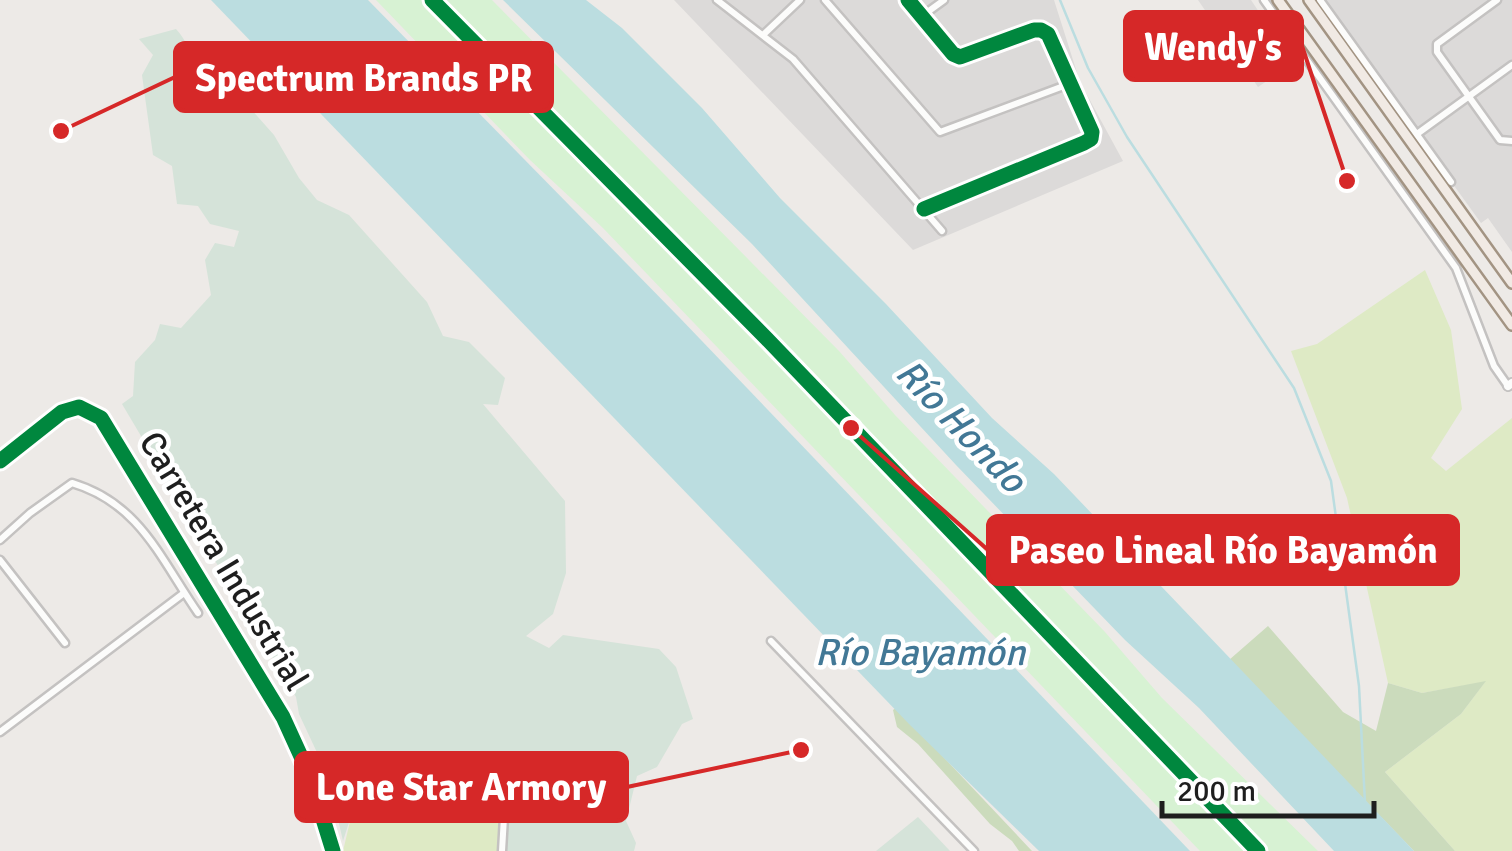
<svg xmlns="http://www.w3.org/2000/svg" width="1512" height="851" viewBox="0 0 1512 851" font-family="Signika,sans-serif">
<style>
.residential{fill:#dcdad9}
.grass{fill:#deeac5}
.forest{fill:#cbdbbc}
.wetland{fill:#d5e3d9}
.park{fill:#d7f2d3}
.parking{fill:#dddbda}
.water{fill:#bbdde0}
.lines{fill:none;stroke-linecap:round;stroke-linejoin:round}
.stream{stroke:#bbdde0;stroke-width:2.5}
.minor-casing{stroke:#c4c2c1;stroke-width:11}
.tertiary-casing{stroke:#c4c2c1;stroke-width:12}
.primary-casing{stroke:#a39483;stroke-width:14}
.minor{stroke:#fcfcfb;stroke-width:6}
.tertiary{stroke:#fcfcfb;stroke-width:8}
.primary{stroke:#f1eae4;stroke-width:9}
.cycleway-casing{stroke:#fff;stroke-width:21}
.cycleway{stroke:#00873e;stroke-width:15}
.labels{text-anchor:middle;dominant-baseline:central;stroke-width:9;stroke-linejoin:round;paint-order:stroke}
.street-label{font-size:35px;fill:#1e1e1e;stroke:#fff}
.water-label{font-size:38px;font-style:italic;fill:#427896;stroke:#fff}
.leader{fill:none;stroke:#d62828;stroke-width:4}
.callout-dot{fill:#d62828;stroke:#fff;stroke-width:4}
.callout{fill:#d62828;stroke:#d62828;stroke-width:4}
.callout-label{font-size:38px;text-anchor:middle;font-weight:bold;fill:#fff}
</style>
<rect width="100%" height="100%" fill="#edeae7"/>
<g class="residential">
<path d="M 674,0 L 1054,0 L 1080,82 L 1123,161 L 913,250 Z"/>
<path d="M 1320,0 L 1512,0 L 1512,252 L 1488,218 L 1481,223 Z"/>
</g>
<g class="grass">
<path d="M 1425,270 L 1451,330 L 1462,409 L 1431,458 L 1446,471 L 1512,418 L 1512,851 L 1455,851 L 1385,772 L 1461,714 L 1485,682 L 1422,693 L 1388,683 L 1347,498 L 1291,351 L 1317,344 Z"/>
<path d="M 506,783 L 508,803 L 502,851 L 343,851 L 352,813 L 350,793 L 374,787 Z"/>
</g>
<g class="forest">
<path d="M 1268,626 L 1343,712 L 1376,731 L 1388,683 L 1422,693 L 1486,681 L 1461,714 L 1385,772 L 1455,851 L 1414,851 L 1229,660 Z"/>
<path d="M 897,707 C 942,756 987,803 1032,851 L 1019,851 L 1012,841 L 990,824 L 918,744 L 897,727 L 893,710 Z"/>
</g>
<g class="wetland">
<path d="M 176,29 C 203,58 180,79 181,113 L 198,104 L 213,110 L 220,88 L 241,98 L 274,135 L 299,178 L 317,200 L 349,215 L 427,302 L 443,336 L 469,342 L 505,378 L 498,405 L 483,404 L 565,501 L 566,573 L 553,614 L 526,636 L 549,648 L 563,635 L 659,649 L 676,667 L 693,719 L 682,724 L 657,767 L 637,776 L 626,821 L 636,843 L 634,851 L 502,851 L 508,803 L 505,783 L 374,787 L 350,793 L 352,813 L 343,841 L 328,776 L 299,714 L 296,697 L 122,404 L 133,396 L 135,362 L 155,340 L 160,324 L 181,328 L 211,295 L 205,260 L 215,243 L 234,247 L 239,231 L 210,224 L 198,206 L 177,204 L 172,166 L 153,155 L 142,75 L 153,55 L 139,39 Z"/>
<path d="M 918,817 L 950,851 L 876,851 Z"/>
</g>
<path class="park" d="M 376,0 L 492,0 L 839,351 L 895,415 L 1105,632 L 1162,698 L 1318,851 L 1200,851 L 603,228 L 530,160 Z"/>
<path class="parking" d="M 1198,0 L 1251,0 L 1293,63 L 1258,87 Z"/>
<g class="water">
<path d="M 211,0 L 368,0 L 678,316 L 1190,851 L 1039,851 L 910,725 Z"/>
<path d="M 503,0 L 586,0 L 622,28 L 702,108 L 780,198 L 886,304 L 992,418 L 1054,474 L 1414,851 L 1334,851 L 1199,708 L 1125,640 L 956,465 L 752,244 Z"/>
</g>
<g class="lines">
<path class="stream" d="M 1060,0 L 1088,68 L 1127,137 L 1294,388 L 1331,481 L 1359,686 L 1365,803"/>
<defs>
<g id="minor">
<path d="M 717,0 L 793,59 L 942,231"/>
<path d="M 825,0 L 940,132 L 1069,84"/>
<path d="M 908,0 L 953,54 L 960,57 L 1034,30 L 1041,30 L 1048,34 L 1092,132 L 1091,139 L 1084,143 L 924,209"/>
<path d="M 1264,0 L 1456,268 L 1494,366 L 1508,386"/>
<path d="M 1320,0 L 1451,182"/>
<path d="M 1497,0 L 1437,44 L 1437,52 L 1500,140 L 1512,141"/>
<path d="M 922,16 L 944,0"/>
<path d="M 763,35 L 800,0"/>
<path d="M 1417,134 L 1512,65"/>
<path d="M 0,540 L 30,513 L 72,483 C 140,503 161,560 198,613"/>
<path d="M 0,560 L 65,643"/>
<path d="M 771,641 L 974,851"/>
<path d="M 0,732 L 184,593"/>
<path d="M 492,813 L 500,813 L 504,817 L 502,851"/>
</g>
<g id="tertiary">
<path d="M 1508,386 L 1512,383"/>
<path d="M 0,461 L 62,412 L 79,407 L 101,418 L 283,717 L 309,774 L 333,851"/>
</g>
<g id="primary">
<path d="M 1278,0 L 1512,325"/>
<path d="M 1309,0 L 1512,283"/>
</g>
</defs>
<use href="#minor" class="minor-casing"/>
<use href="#tertiary" class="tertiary-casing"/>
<use href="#primary" class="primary-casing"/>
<use href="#minor" class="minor"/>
<use href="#tertiary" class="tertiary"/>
<use href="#primary" class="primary"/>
<defs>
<g id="cycleway">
<path d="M 432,0 L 767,339 L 1258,851"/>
<path d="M 908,0 L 953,54 L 960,57 L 1034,30 L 1041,30 L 1048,34 L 1092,132 L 1091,139 L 1084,143 L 924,209"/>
<path d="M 0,461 L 62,412 L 79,407 L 101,418 L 283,717 L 309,774 L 333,851"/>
</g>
</defs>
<use href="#cycleway" class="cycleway-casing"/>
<use href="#cycleway" class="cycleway"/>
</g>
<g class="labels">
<g class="street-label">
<text transform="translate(224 561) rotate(59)">Carretera Industrial</text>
</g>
<g class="water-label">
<text transform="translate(961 426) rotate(46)">Río Hondo</text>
<text x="920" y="652">Río Bayamón</text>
</g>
</g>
<path class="leader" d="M1347 181L1302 46M61 131L175 77M851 428L988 550M801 750L627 787"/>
<g class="callout-dot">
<circle cx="1347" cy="181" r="10"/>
<circle cx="61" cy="131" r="10"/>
<circle cx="851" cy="428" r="10"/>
<circle cx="801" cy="750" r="10"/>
</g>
<g class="callout">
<rect x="1125" y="12" width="177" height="68" rx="10"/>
<rect x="175" y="43" width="377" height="68" rx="10"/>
<rect x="988" y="516" width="470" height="68" rx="10"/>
<rect x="296" y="753" width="331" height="68" rx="10"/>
</g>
<g class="callout-label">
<text x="1213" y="60">Wendy's</text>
<text x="364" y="91">Spectrum Brands PR</text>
<text x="1223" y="563">Paseo Lineal Río Bayamón</text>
<text x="461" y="800">Lone Star Armory</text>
</g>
<path d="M1162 801v15h212v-15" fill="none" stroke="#1e1e1e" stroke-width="5"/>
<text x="1177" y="801" font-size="30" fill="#1e1e1e" stroke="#ffffff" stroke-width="8" paint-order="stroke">200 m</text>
</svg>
